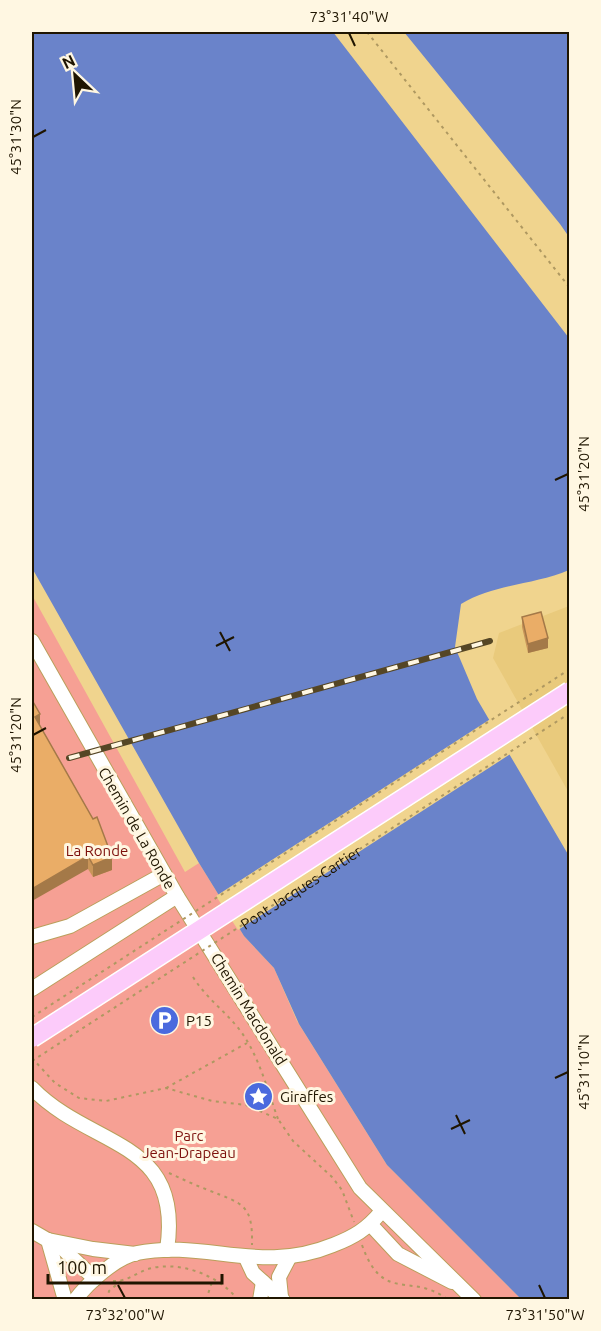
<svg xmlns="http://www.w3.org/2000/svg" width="601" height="1331" viewBox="0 0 601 1331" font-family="Ubuntu,sans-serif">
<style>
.built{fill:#e9ca7c}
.green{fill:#f6a094}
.water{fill:#6a83ca}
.pier{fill:#f0d48e}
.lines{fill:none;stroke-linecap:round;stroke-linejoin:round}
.minor-casing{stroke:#ba9f5b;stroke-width:16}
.path{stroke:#ae9861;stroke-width:2;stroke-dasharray:3 4.5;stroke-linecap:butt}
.minor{stroke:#fff;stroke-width:14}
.rail-casing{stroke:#554625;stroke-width:6}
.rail{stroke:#fff7e2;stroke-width:4;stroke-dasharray:11;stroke-linecap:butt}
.major-bridge-casing{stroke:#fff;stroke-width:21;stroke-linecap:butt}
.path-bridge{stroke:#ae9861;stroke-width:2;stroke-dasharray:3 4.5;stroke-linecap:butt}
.major-bridge{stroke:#fccbfa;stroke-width:18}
.wall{fill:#c99559}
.shaded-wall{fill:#a47948}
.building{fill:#eaad67;stroke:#a47948;stroke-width:1.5}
.ticks{fill:none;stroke:#1f1500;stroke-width:2}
.labels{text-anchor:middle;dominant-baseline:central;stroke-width:6;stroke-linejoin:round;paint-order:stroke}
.street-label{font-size:15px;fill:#1f1500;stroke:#fff7e2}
.park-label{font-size:15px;fill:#7d100c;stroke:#fff7e2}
.poi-label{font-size:15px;fill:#1f1500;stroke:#fff7e2;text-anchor:start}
.neatline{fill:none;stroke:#1f1500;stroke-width:2}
.ticks-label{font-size:15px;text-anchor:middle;fill:#1f1500}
</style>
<rect width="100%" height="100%" fill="#f0d48e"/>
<path class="built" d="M 569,606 L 569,793 L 493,658 L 499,633 Z"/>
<path class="green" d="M 32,595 L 185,872 L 199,863 L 244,936 L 274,968 L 297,1021 L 387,1165 L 521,1299 L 32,1299 Z"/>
<g class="water">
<path d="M 32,32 L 333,32 L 569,338 L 569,570 C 534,585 494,584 461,604 L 455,647 L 477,699 L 569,856 L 569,1299 L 521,1299 L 387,1165 L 299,1024 L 274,968 L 244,936 L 199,863 L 32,568 Z"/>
<path d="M 404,32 L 569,32 L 569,237 L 560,224 Z"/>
</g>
<path class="pier" d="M 492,718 L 512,753 L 238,930 L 216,896 Z"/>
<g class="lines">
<defs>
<g id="minor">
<path d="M 32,641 L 177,896 L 360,1188 L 474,1300"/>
<path d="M 32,937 L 70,926 L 164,874"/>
<path d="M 32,989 L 177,896"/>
<path d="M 32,1088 C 91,1149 184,1138 167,1250"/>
<path d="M 371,1225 L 398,1254 L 452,1282"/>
<path d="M 32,1231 L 63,1249 L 95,1279"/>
<path d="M 48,1240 L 93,1249 L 135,1254"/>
<path d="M 48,1240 L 65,1300"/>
<path d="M 246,1258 L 253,1273 L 283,1300"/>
<path d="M 281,1297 L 279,1277 L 289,1258"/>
<path d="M 75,1300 C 89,1282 115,1258 137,1253 C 205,1239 260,1275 333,1245 C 354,1237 367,1229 381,1212"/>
<path d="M 260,1300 L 263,1282"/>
</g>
</defs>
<use href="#minor" class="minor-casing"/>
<g class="path">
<path d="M 367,32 L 570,288"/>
<path d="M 193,977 C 207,999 224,1010 239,1029 C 259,1055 267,1089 278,1119"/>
<path d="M 32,1058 L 55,1083 L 79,1098 L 106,1101 L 166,1088 L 212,1101 L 246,1105 L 278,1119 L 293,1141 L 332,1177 L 342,1190 L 354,1222"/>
<path d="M 166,1088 L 247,1043"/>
<path d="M 169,1173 C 182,1179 195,1185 208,1190 C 242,1204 253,1203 252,1245"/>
<path d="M 362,1245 C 383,1305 412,1271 448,1300"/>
<path d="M 113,1281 C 126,1282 136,1273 148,1269 C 179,1260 219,1275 238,1300"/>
<path d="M 107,1300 L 109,1291 L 121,1281"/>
<path d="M 206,1300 L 213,1279"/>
</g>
<use href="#minor" class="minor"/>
<defs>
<path id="rail" d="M 69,758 L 490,641"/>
</defs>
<use href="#rail" class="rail-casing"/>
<use href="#rail" class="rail"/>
<defs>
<path id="major-bridge" d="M 32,1038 L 570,691"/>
</defs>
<use href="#major-bridge" class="major-bridge-casing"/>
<g class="path-bridge">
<path d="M 32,1017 L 570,669"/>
<path id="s1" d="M 32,1061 L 570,713"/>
</g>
<use href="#major-bridge" class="major-bridge"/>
</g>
<g class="wall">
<path d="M 522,617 L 548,648 L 528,653 L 522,627 Z"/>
<path d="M 40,726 L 112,870 L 93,877 L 88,869 Z"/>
</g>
<g class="shaded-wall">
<path d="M 548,638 L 548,648 L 528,653 L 528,644 Z"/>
<path d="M 40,714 L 40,726 L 35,717 Z"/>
<path d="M 88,856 L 88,869 L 32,901 L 32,889 Z"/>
<path d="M 112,857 L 112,870 L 93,877 L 93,865 Z"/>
</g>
<g class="building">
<path d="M 541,612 L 548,638 L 528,644 L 522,617 Z"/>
<path d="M 32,700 L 40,714 L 35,717 L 93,819 L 97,817 L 112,857 L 93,865 L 88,856 L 32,889 Z"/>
</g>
<path class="ticks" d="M 349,33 L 355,46M 33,137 L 46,130M 555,480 L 568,474M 220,632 L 230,651M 216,646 L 234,637M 33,735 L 46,728M 555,1078 L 568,1072M 456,1115 L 465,1134M 451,1129 L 470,1120M 118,1285 L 125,1298M 539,1285 L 545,1298"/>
<defs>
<symbol id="parking-disc" viewBox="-11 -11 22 22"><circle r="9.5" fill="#4b6ade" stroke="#fff7e2"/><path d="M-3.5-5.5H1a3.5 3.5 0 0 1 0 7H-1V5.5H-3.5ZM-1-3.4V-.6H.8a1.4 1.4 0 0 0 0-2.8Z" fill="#fff"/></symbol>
<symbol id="sight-disc" viewBox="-11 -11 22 22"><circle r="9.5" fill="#4b6ade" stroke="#fff7e2"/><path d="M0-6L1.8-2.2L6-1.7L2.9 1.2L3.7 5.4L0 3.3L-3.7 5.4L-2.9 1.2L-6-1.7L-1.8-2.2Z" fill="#fff"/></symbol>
</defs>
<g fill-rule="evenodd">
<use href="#parking-disc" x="148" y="1004" width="33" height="33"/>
<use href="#sight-disc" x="242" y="1080" width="33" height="33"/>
</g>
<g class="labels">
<g class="street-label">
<text transform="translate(137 828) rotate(60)">Chemin de La Ronde</text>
<text stroke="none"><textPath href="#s1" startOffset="320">Pont Jacques-Cartier</textPath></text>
<text transform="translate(249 1009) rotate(58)">Chemin Macdonald</text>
</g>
<g class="park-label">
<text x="97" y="850">La Ronde</text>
<text x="189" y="1135">Parc<tspan x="189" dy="17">Jean-Drapeau</tspan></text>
</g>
<g class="poi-label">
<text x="186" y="1020">P15</text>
<text x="280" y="1096">Giraffes</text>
</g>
</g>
<rect width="601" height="1331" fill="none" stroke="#fff7e2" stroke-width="66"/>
<g transform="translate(75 75) rotate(334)" stroke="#fff7e2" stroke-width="4.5" paint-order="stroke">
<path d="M0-4.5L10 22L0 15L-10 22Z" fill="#1f1500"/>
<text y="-9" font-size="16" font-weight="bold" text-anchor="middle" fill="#1f1500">N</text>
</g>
<path d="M48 1274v9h174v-9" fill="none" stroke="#1f1500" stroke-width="3"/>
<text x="57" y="1274" font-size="18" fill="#1f1500" stroke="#fff7e2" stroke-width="4.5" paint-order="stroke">100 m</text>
<rect x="33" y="33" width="535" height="1265" class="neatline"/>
<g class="ticks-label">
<text x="349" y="22">73°31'40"W</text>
<text transform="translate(16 137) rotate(-90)" y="5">45°31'30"N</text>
<text transform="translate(584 474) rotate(-90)" y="5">45°31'20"N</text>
<text transform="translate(16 735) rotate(-90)" y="5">45°31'20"N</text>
<text transform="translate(584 1072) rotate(-90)" y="5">45°31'10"N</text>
<text x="125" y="1320">73°32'00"W</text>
<text x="545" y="1320">73°31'50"W</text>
</g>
</svg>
